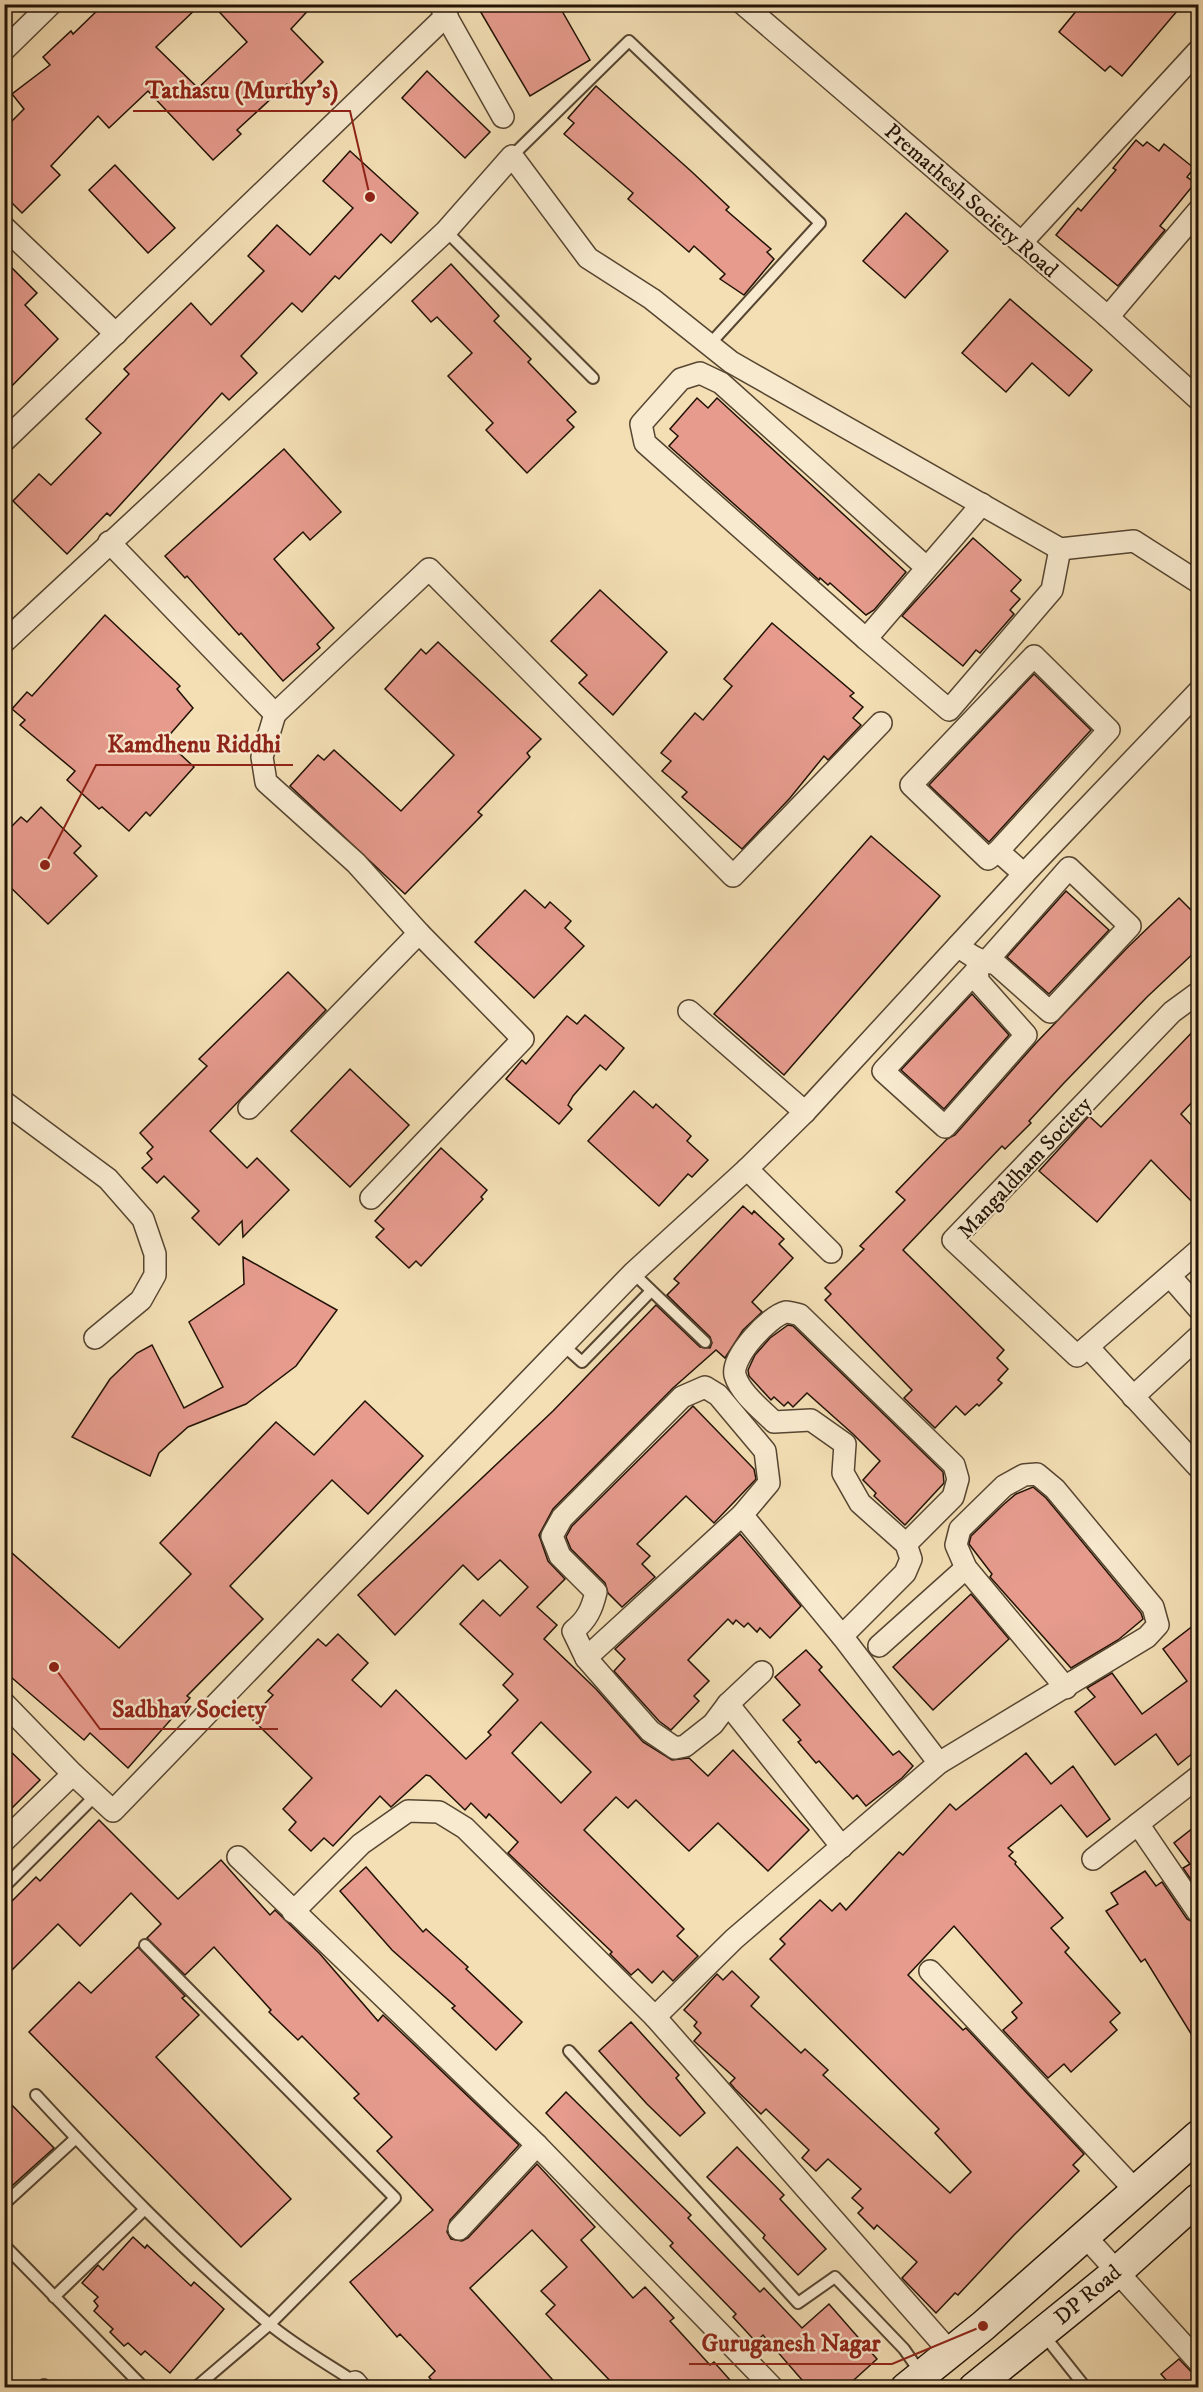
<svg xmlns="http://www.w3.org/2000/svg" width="1203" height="2392" viewBox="0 0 1203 2392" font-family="'IM FELL DW Pica',serif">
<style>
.building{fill:#e69b8d;stroke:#211205;stroke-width:1.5;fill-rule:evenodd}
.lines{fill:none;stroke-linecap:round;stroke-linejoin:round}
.service-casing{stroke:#564531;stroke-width:14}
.minor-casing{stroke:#564531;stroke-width:24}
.secondary-casing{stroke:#211205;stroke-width:33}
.service{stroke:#f8eacf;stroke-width:10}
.minor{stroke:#f8eacf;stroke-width:21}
.secondary{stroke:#f8eacf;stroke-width:30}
.labels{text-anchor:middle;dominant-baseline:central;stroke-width:4.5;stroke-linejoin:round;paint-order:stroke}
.street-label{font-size:22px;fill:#211205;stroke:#f8eacf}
.leader{fill:none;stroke:#8f2418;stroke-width:2}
.callout-dot{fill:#8f2418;stroke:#f8eacf;stroke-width:2}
.callout-label{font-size:24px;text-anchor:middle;font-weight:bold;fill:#8f2418;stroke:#f8eacf;stroke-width:4.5;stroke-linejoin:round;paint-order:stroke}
</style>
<rect width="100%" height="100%" fill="#f4dfb5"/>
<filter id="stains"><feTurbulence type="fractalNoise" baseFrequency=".00333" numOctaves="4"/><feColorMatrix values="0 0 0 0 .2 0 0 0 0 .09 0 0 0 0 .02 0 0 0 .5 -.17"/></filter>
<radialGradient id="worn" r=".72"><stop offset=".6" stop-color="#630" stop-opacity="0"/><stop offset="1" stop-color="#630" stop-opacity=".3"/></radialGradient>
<g class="building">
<path d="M 104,4 L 201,4 L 156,47 L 198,88 L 247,42 L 212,4 L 314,4 L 291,29 L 323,62 L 294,91 L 287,84 L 237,130 L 241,134 L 213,160 L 148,91 L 109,128 L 98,116 L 51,166 L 60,175 L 22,213 L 4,195 L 4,129 L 24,109 L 12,94 L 50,65 L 43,57 L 71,31 L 73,34 Z"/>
<path d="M 476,4 L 558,4 L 590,60 L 530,96 Z"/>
<path d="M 1082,4 L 1183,4 L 1122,76 L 1110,66 L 1105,71 L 1059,32 Z"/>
<path d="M 427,71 L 490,132 L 465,158 L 402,98 Z"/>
<path d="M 596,86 L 692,172 L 729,207 L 726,210 L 771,249 L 767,252 L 774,259 L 744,295 L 720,279 L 725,274 L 694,246 L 689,252 L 628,199 L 633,193 L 564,134 L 574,123 L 568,118 Z"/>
<path d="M 1136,140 L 1143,146 L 1147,142 L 1159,151 L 1164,144 L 1194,168 L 1187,177 L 1195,183 L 1160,226 L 1165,230 L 1118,286 L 1056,235 L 1078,208 L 1081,211 L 1116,170 L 1113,168 Z"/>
<path d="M 350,151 L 418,213 L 391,243 L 381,234 L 339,279 L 335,276 L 302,312 L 292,303 L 241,356 L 257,373 L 229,400 L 222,393 L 110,516 L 107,513 L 67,554 L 13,501 L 39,474 L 51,485 L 101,433 L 86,419 L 129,374 L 124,369 L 191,303 L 211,325 L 264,271 L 248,256 L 277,225 L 310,255 L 353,208 L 323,181 Z"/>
<path d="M 115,165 L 175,228 L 148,253 L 89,190 Z"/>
<path d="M 906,213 L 948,251 L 905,298 L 863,261 Z"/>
<path d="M 4,260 L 37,293 L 25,305 L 58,339 L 4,394 Z"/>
<path d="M 451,264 L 499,316 L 494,321 L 531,359 L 528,362 L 576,412 L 567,420 L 574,427 L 527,473 L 486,430 L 493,423 L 448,376 L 472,353 L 437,317 L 431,322 L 412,301 Z"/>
<path d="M 1010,299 L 1092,370 L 1069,396 L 1032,363 L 1006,392 L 962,353 Z"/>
<path d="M 697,398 L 708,408 L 717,398 L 906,572 L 874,610 L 866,615 L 830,583 L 828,585 L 820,578 L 819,580 L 669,446 L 678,436 L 670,429 Z"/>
<path d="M 284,449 L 341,512 L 310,540 L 303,532 L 274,559 L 334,628 L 317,644 L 320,648 L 283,681 L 241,633 L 239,635 L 187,576 L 185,578 L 165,556 Z"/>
<path d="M 973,538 L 1021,580 L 1011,591 L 1020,599 L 1010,610 L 1014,614 L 980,653 L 976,650 L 963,666 L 902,616 Z"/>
<path d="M 600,590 L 667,652 L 613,715 L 579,683 L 587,675 L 551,641 Z"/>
<path d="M 105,615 L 180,686 L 177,689 L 193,708 L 165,740 L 194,767 L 150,816 L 146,812 L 129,831 L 102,807 L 99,809 L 67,780 L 75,771 L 20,725 L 25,720 L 12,709 L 27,692 L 32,696 Z"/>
<path d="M 772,623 L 854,693 L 850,696 L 863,707 L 853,718 L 861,725 L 828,760 L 824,756 L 790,798 L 742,849 L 682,797 L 687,792 L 662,771 L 671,761 L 661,753 L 695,713 L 703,720 L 732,686 L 724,679 Z"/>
<path d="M 438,642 L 541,739 L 527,753 L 530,757 L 478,812 L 482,815 L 405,894 L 290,786 L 318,755 L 324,760 L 334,750 L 401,811 L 454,755 L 385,689 L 421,649 L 426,654 Z"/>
<path d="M 1034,674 L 1091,730 L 989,842 L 929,785 Z"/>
<path d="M 41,807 L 81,846 L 74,853 L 97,876 L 48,924 L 4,881 L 4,834 L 21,817 L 27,822 Z"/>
<path d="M 871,836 L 940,896 L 784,1075 L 714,1014 Z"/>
<path d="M 525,890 L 545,908 L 550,902 L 571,921 L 565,928 L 584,946 L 534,998 L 475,942 Z"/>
<path d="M 1066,891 L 1109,930 L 1049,994 L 1007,957 Z"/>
<path d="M 1179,898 L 1198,917 L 1198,949 L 1147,997 L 1063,1084 L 1029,1121 L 1031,1123 L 1005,1149 L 1002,1146 L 903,1250 L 1004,1350 L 997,1358 L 1008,1369 L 998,1380 L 1002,1383 L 979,1406 L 977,1404 L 965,1415 L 956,1406 L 935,1428 L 904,1398 L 912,1390 L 825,1300 L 831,1294 L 825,1288 L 864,1249 L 860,1246 L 905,1200 L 896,1192 L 947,1139 L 955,1135 L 1036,1043 L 1128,947 Z"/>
<path d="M 288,972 L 326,1010 L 210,1131 L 247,1168 L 257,1158 L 289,1190 L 243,1237 L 242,1221 L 219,1245 L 192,1218 L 199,1211 L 164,1176 L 157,1183 L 142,1168 L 152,1159 L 147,1153 L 153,1147 L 140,1133 L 207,1066 L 199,1059 Z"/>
<path d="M 972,994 L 1009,1035 L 944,1109 L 901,1070 Z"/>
<path d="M 585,1015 L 624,1048 L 606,1070 L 600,1065 L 573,1096 L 568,1105 L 572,1109 L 559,1124 L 506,1079 L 522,1060 L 526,1064 L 567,1016 L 577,1024 Z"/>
<path d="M 1198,1026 L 1198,1096 L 1181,1114 L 1198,1132 L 1198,1208 L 1151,1160 L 1097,1222 L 1039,1171 L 1089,1116 L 1101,1127 Z"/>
<path d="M 350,1069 L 409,1125 L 350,1187 L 291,1131 Z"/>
<path d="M 634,1091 L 653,1108 L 656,1104 L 691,1136 L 687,1141 L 708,1160 L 692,1177 L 688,1174 L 659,1206 L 588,1141 Z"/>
<path d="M 441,1148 L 487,1190 L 481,1197 L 483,1199 L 421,1266 L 416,1261 L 409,1268 L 376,1237 L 384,1229 L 375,1221 Z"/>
<path d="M 743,1206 L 752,1214 L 754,1211 L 784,1239 L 779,1244 L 793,1258 L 752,1302 L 762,1312 L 743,1330 L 725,1358 L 716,1350 L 673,1388 L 553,1509 L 539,1535 L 548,1561 L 565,1579 L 537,1607 L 557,1625 L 544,1639 L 596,1689 L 643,1742 L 672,1760 L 689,1758 L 708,1776 L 733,1750 L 809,1830 L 768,1871 L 718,1823 L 689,1851 L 636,1800 L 628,1808 L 616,1797 L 584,1830 L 684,1929 L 677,1936 L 698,1956 L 673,1981 L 663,1971 L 652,1983 L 638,1969 L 631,1975 L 610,1954 L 612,1952 L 508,1853 L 518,1842 L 489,1814 L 486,1818 L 471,1803 L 465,1810 L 430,1776 L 426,1775 L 391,1807 L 380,1796 L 333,1846 L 324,1838 L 311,1851 L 289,1830 L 296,1822 L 283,1809 L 312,1778 L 251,1718 L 273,1695 L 268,1691 L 318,1639 L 326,1646 L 338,1634 L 368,1663 L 352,1680 L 381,1707 L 396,1690 L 466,1759 L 491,1735 L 488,1732 L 518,1700 L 503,1685 L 513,1674 L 460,1624 L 483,1600 L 500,1616 L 528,1587 L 500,1560 L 478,1580 L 463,1565 L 395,1635 L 358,1595 L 553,1411 L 656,1305 L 700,1347 L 710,1348 L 712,1343 L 710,1337 L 667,1295 L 679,1283 L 674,1279 ZM 541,1722 L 591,1772 L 561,1803 L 512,1753 Z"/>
<path d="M 243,1257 L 337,1310 L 296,1366 L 246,1404 L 188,1427 L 159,1453 L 150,1476 L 72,1437 L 110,1379 L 137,1353 L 152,1345 L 184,1408 L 223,1387 L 189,1322 L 244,1284 Z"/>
<path d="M 788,1325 L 793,1326 L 943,1472 L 944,1483 L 905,1525 L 874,1496 L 876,1493 L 863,1480 L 880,1461 L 853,1434 L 807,1393 L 793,1407 L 788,1402 L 784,1406 L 774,1397 L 771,1400 L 749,1376 L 748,1370 L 755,1355 L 770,1338 Z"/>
<path d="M 365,1401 L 423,1456 L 368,1514 L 332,1480 L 230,1586 L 263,1619 L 187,1696 L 190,1698 L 128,1768 L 90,1733 L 84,1740 L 4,1671 L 4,1546 L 119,1648 L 191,1574 L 160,1543 L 276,1422 L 314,1455 Z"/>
<path d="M 693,1406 L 754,1469 L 756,1479 L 714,1523 L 686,1496 L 637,1544 L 650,1556 L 642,1564 L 655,1577 L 622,1607 L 608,1593 L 605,1583 L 571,1549 L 566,1537 L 572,1526 Z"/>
<path d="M 1033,1487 L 1046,1498 L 1141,1613 L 1143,1619 L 1118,1640 L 1071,1668 L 990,1577 L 992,1574 L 969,1544 L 971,1536 L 1003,1505 L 1016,1494 Z"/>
<path d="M 740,1534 L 801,1606 L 770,1638 L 760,1628 L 757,1632 L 748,1623 L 744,1627 L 736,1620 L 733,1624 L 728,1619 L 688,1660 L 709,1681 L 694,1696 L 699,1701 L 671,1730 L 659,1721 L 614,1671 L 625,1659 L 615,1649 Z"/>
<path d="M 971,1594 L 1009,1639 L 933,1710 L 893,1667 Z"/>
<path d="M 1198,1622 L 1198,1749 L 1178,1765 L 1156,1734 L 1115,1765 L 1075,1712 L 1095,1697 L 1087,1688 L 1112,1673 L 1142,1714 L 1187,1681 L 1163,1649 Z"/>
<path d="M 806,1650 L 822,1667 L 819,1670 L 893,1755 L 899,1751 L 913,1766 L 902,1778 L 866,1806 L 857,1795 L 853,1799 L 819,1761 L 816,1763 L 798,1742 L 801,1740 L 783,1720 L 800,1705 L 775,1677 Z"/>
<path d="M 4,1745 L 40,1780 L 4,1816 Z"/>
<path d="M 1026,1753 L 1051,1784 L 1073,1766 L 1110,1819 L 1087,1837 L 1061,1805 L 1008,1848 L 1013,1852 L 1009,1856 L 1016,1862 L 1015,1864 L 1063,1918 L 1051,1928 L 1069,1948 L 1065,1952 L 1120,2013 L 1110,2022 L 1117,2030 L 1071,2072 L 1064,2064 L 1048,2078 L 1003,2030 L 1017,2018 L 1012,2012 L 1022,2003 L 954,1926 L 908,1975 L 963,2030 L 966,2028 L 1084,2154 L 1073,2165 L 1079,2171 L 1014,2235 L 958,2295 L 955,2293 L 936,2313 L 902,2278 L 917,2262 L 877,2225 L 874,2229 L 858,2213 L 863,2208 L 852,2198 L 861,2189 L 828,2159 L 816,2171 L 802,2158 L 809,2150 L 766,2109 L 761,2114 L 735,2089 L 730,2083 L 735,2078 L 694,2041 L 701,2033 L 694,2026 L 697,2022 L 684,2010 L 717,1974 L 723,1980 L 732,1971 L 759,1997 L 751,2006 L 801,2053 L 805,2049 L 828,2070 L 823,2075 L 950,2193 L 971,2172 L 935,2133 L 939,2129 L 770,1959 L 785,1944 L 780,1939 L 820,1900 L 832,1911 L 840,1903 L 846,1910 L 899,1852 L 903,1855 L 950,1804 L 956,1810 Z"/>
<path d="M 99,1820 L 178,1899 L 221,1860 L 270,1915 L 275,1910 L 320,1954 L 378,2021 L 383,2015 L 519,2145 L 450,2220 L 447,2232 L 451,2239 L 462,2241 L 468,2238 L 537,2164 L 595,2227 L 581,2240 L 633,2298 L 645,2287 L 674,2318 L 670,2321 L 710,2365 L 714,2362 L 737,2388 L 617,2388 L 546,2314 L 555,2305 L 541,2291 L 567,2267 L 532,2230 L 470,2288 L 560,2388 L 438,2388 L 429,2377 L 435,2371 L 400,2334 L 397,2337 L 350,2282 L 433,2210 L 377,2151 L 392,2137 L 354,2098 L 359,2094 L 302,2036 L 298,2040 L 269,2012 L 271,2010 L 214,1947 L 185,1975 L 147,1938 L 161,1924 L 131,1893 L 80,1946 L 58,1924 L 4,1978 L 4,1909 L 36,1877 L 40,1881 Z"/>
<path d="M 1198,1824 L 1198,1890 L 1183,1868 L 1190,1864 L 1174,1843 Z"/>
<path d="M 366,1867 L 423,1932 L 426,1929 L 468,1967 L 466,1969 L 522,2022 L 496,2050 L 452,2008 L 455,2006 L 392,1950 L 340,1891 Z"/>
<path d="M 1145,1871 L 1156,1886 L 1162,1882 L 1187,1919 L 1198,1925 L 1198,2045 L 1145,1959 L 1141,1962 L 1106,1911 L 1118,1904 L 1111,1893 Z"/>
<path d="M 138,1947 L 185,1996 L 182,1998 L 199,2015 L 156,2057 L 291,2199 L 241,2247 L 29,2032 L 79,1982 L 91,1993 Z"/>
<path d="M 631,2022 L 679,2075 L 676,2078 L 705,2113 L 680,2136 L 647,2104 L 599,2051 Z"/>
<path d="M 566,2092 L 691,2215 L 688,2218 L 760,2292 L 764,2288 L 802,2328 L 829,2304 L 877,2359 L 845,2388 L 809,2388 L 763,2335 L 756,2342 L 733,2317 L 736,2314 L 670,2246 L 673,2243 L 546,2113 Z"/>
<path d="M 4,2097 L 54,2148 L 4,2193 Z"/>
<path d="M 737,2147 L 784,2195 L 780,2199 L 826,2249 L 798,2275 L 763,2238 L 765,2235 L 707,2177 Z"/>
<path d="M 133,2237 L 145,2248 L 147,2245 L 191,2286 L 194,2282 L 224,2309 L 170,2373 L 145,2351 L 141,2355 L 128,2343 L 124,2346 L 110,2332 L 113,2329 L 94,2311 L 98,2306 L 94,2301 L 98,2297 L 82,2283 L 98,2265 L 103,2270 Z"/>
<path d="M 1179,2359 L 1198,2379 L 1198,2388 L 1173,2388 L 1161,2374 Z"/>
</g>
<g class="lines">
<defs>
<g id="service">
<path d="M 512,156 L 629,41 L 820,223 L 709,345"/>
<path d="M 446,231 L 593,378"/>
<path d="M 633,1273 L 705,1342"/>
<path d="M 563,1345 L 582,1362 L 651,1291"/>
<path d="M 4,1887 L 96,1795"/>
<path d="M 145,1945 L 395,2198 L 270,2324 L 195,2388"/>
<path d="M 569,2051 L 798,2303 L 835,2277 L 904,2349 L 931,2388"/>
<path d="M 36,2095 C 110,2175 185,2253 268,2323 C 294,2345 326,2363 355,2382"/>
<path d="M 4,2204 L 76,2138"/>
<path d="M 4,2245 L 144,2388"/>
<path d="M 54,2297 L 144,2210"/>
<path d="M 1043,2334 L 1086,2388"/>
<path d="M 44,2385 L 47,2388"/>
</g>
<g id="minor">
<path d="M 743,4 L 1108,317 L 1198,399"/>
<path d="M 440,5 L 503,117"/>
<path d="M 4,50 L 51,4"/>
<path d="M 4,227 L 116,334"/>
<path d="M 1021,243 L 1198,51"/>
<path d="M 1108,317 L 1198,211"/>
<path d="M 4,441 L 447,15"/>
<path d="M 109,542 L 275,714 L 429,569 L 733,876 L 881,723"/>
<path d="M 927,568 L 721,383 L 700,373 L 681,379 L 641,424 L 645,443 L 866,639 L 982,504"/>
<path d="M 866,639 L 949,710 L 1052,590 L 1060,549"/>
<path d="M 4,642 L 446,231 L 512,156 L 588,258 L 652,299 L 731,362 L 1060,549 L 1134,541 L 1198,582"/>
<path d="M 275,714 L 262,757 L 266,782 L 356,863 L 419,933 L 523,1039 L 371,1198"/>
<path d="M 998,851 L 1109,730 L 1034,656 L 911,785 L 988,859 L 998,851 L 1024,874"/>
<path d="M 958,946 C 971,956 979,961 996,964 L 1050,1012 L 1130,926 L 1069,868 L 986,962"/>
<path d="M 977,961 L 978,981 L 1026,1035 L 945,1127 L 883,1071 L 978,969"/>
<path d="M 1198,993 L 1172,1012 L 953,1240 L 1077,1356 L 1198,1251"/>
<path d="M 689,1011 L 805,1112"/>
<path d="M 4,1102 L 108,1179 L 143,1219 L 155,1254 L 155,1275 L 141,1300 L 95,1338"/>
<path d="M 249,1108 L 419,933"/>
<path d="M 747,1169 L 831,1252"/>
<path d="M 1170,1276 L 1198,1308"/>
<path d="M 1088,1347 L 1198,1467"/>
<path d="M 1133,1397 L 1198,1337"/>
<path d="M 842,1636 L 905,1573 L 911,1559 L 906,1544 L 860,1503 L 843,1473 L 845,1444 L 811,1420 L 774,1422 C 761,1409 740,1393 735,1375 C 731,1357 769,1316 786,1312 C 790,1312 796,1314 800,1315 L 954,1465 L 958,1479 L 953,1497 L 906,1544"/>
<path d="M 879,1646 L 966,1568"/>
<path d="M 586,1658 L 742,1515"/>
<path d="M 762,1672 L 728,1704 L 713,1724 L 685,1746 L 675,1748 L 650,1731 L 586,1658 L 573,1631 C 587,1620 592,1609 596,1592 L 560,1556 L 552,1536 L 562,1518 L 682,1397 L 705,1387 L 718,1395 L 765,1451 L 769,1483 L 742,1515 L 842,1636 L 939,1763"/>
<path d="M 4,1703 L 73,1774 L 113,1811 L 633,1273 L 747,1169 L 805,1112 L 1024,874 L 1198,692"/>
<path d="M 728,1704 L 842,1847"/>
<path d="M 1138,1824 L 1198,1912"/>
<path d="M 4,1841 L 73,1774"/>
<path d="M 238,1857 L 537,2145 L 773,2388"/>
<path d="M 1093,1859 L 1198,1777"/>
<path d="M 293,1912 L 361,1844 L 408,1811 L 439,1812 L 465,1828 L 655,2017 L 950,2352"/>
<path d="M 930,1971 L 1136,2191"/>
<path d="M 655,2017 L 734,1939 L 939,1763 L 1147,1637 L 1158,1625 L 1153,1607 L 1055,1489 L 1037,1474 L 1024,1475 L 1004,1486 L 960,1529 L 956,1545 L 966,1568 L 1066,1688"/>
<path d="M 459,2229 L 537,2145"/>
<path d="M 1084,2235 L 1198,2361"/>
<path d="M 355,2382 L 360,2388"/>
</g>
<g id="secondary">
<path d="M 906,2388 L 983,2326 L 1198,2136"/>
<path d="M 974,2388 L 1117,2272 L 1198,2199"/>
</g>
</defs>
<use href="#service" class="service-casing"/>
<use href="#minor" class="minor-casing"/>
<use href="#secondary" class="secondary-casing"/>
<use href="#service" class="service"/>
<use href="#minor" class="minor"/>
<use href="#secondary" class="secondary"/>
</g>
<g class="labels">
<g class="street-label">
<text transform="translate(971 201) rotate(41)">Premathesh Society Road</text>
<text transform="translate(1025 1168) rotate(-47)">Mangaldham Society</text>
<text transform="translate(1088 2295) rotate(-40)">DP Road</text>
</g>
</g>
<path class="leader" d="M370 197L350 111H133M45 865L96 765H293M54 1667L100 1729H278M983 2326L892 2364H689"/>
<g class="callout-dot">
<circle cx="370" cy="197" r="6"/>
<circle cx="45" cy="865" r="6"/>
<circle cx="54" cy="1667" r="6"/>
<circle cx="983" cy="2326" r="6"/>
</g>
<g class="callout-label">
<text x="242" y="98">Tathastu (Murthy's)</text>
<text x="194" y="752">Kamdhenu Riddhi</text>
<text x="189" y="1717">Sadbhav Society</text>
<text x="791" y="2351">Guruganesh Nagar</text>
</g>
<rect width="1203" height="2392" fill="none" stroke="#f4dfb5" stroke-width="24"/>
<rect x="6" y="6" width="1191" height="2380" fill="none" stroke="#211205" stroke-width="3"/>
<rect x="12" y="12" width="1179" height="2368" fill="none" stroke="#211205" stroke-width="1.5"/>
<rect width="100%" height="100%" filter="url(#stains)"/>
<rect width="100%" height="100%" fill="url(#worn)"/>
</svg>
